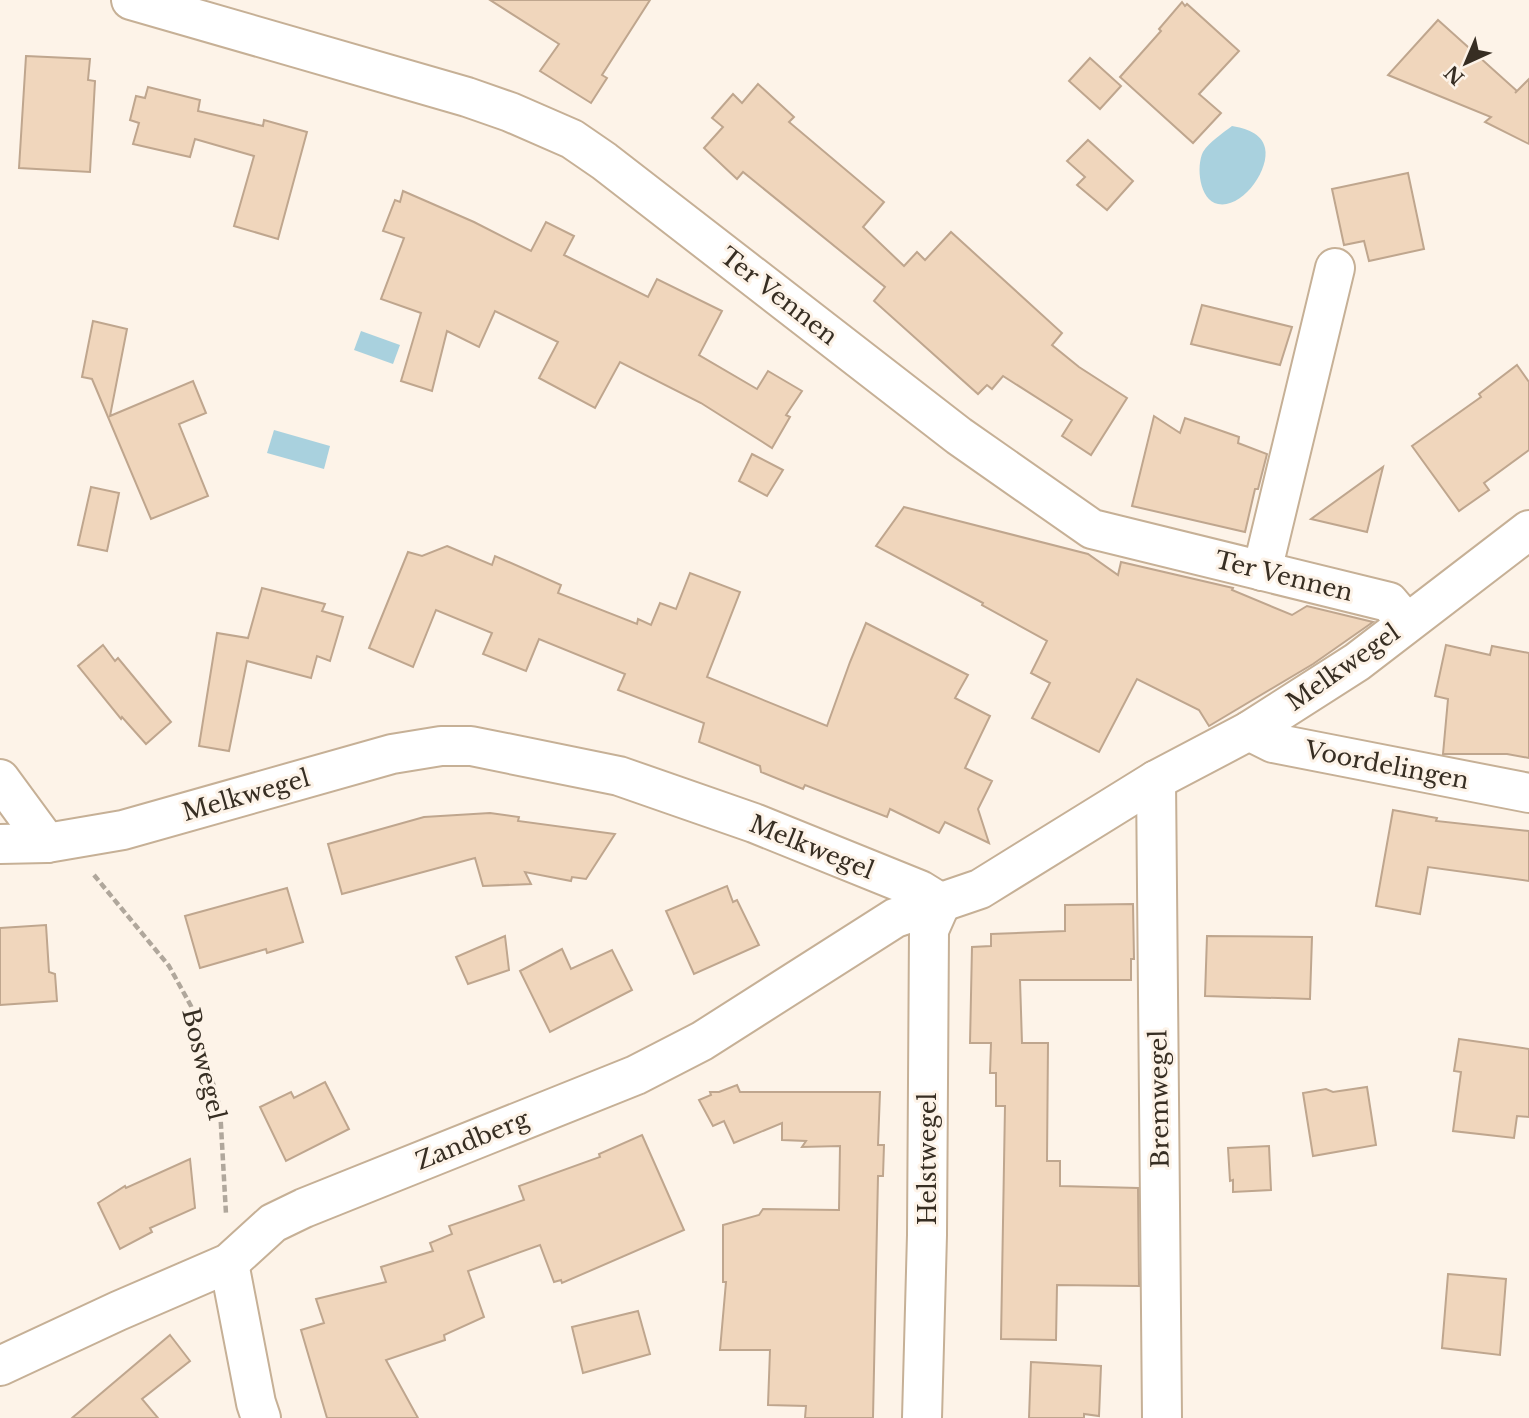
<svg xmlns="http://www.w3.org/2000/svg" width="1529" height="1418" viewBox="0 0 1529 1418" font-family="'Libre Baskerville',serif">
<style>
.water{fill:#a9d1de}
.building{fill:#f0d6bc;stroke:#bfa68e;stroke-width:2}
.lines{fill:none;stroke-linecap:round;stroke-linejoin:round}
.minor-casing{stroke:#c6b096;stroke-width:42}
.path{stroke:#b0a79c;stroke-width:4.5;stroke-dasharray:7 3.5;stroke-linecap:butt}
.minor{stroke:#fff;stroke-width:38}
.labels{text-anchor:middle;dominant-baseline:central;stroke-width:6;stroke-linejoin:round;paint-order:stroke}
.street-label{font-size:24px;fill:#372e23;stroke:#fdf3e8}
</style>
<rect width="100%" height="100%" fill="#fdf3e8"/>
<g class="water">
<path d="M 1232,126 C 1245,128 1262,133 1265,148 C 1270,170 1242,209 1218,204 C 1199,200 1196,166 1203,152 C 1209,142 1223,133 1232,126 Z"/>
<path d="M 361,331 L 400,345 L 393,364 L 354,350 Z"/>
<path d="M 274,430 L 330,446 L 324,469 L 267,453 Z"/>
</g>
<g class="building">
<path d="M 490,0 L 650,0 L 602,75 L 607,78 L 591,103 L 540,71 L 559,44 Z"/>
<path d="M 1182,2 L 1185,6 L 1187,4 L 1239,51 L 1199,94 L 1221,113 L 1193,143 L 1120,77 L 1161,31 L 1159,29 Z"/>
<path d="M 1438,20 L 1517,91 L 1515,93 L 1529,79 L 1529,144 L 1485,122 L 1491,117 L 1388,75 Z"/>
<path d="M 26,56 L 90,59 L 88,80 L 95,81 L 90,172 L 19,168 Z"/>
<path d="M 1090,58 L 1121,86 L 1100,109 L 1069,81 Z"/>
<path d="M 758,84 L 794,117 L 789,122 L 884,202 L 863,227 L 904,266 L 917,252 L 925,260 L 951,232 L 1062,333 L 1052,345 L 1079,367 L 1127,398 L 1091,455 L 1062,436 L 1072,420 L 1003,376 L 992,389 L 987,385 L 978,394 L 874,301 L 885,287 L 743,172 L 737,179 L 704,148 L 723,127 L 712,118 L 733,94 L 742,103 Z"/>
<path d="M 148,87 L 200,100 L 198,111 L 263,126 L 264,120 L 307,132 L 278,239 L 234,226 L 254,156 L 195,139 L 190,157 L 133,144 L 139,123 L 130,120 L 136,96 L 145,98 Z"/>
<path d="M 1088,140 L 1133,181 L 1107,210 L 1077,185 L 1085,177 L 1067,161 Z"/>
<path d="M 1408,173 L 1424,249 L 1369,261 L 1364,241 L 1344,245 L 1332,189 Z"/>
<path d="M 403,191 L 474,222 L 531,251 L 546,222 L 574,236 L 564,255 L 648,297 L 657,279 L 722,311 L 699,355 L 757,389 L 768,371 L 802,391 L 786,415 L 790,417 L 772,448 L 701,403 L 620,362 L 595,408 L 539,378 L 558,342 L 495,311 L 479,347 L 447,331 L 432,391 L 401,381 L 421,313 L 381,299 L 404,238 L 383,231 L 395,200 L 400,202 Z"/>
<path d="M 1202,305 L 1292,327 L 1280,365 L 1191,344 Z"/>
<path d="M 93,321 L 127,329 L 110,416 L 193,381 L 206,413 L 179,424 L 208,496 L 151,519 L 92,379 L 82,377 Z"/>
<path d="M 1517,365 L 1529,382 L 1529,450 L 1484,483 L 1489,490 L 1459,511 L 1412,446 L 1481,397 L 1479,394 Z"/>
<path d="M 1154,416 L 1180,433 L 1185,418 L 1239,437 L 1238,443 L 1267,454 L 1258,489 L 1255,489 L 1245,532 L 1132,506 Z"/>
<path d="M 752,454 L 783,470 L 767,496 L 739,481 Z"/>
<path d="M 1383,467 L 1367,532 L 1311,519 Z"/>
<path d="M 91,487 L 119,493 L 107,551 L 78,545 Z"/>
<path d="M 904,507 L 1088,554 L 1118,575 L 1121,562 L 1233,588 L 1232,590 L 1292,615 L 1307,606 L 1373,622 L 1313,664 L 1209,726 L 1199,710 L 1137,679 L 1099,752 L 1032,718 L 1050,683 L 1031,673 L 1047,641 L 982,605 L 983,603 L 876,546 Z"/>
<path d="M 447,546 L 492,565 L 495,556 L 561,585 L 558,593 L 637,624 L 638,619 L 651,625 L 660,603 L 676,609 L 690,573 L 740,592 L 707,677 L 827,726 L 850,662 L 866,623 L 968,675 L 955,698 L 990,716 L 965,768 L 992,781 L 978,809 L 989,843 L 945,822 L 939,833 L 890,809 L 887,817 L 805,785 L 803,789 L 761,772 L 760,766 L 699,742 L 704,723 L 618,690 L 625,674 L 539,639 L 526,671 L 483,654 L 492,633 L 436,610 L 413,667 L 369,648 L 408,552 L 422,556 Z"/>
<path d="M 262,588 L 325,604 L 322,611 L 343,617 L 330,661 L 317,656 L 311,678 L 247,661 L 229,751 L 199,746 L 217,633 L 248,638 Z"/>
<path d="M 103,645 L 115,661 L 118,658 L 171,722 L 146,744 L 122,717 L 121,719 L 78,666 Z"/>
<path d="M 1446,645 L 1490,655 L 1492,646 L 1529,653 L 1529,758 L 1507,754 L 1443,754 L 1448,699 L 1435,696 Z"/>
<path d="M 1393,810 L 1437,818 L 1436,821 L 1529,831 L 1529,881 L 1428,867 L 1420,914 L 1376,906 Z"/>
<path d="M 490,813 L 519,817 L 518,821 L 615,834 L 586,879 L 572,877 L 571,881 L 525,872 L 531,884 L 483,886 L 475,858 L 342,894 L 328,844 L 424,817 Z"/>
<path d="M 727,886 L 733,902 L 737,900 L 759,945 L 694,974 L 666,911 Z"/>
<path d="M 287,888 L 303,942 L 267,953 L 266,949 L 200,968 L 185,916 Z"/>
<path d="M 1133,904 L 1134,959 L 1131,959 L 1131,980 L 1020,980 L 1022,1043 L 1048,1043 L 1047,1161 L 1060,1161 L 1060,1186 L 1138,1188 L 1139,1286 L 1057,1285 L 1056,1340 L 1001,1339 L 1005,1106 L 996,1106 L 996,1073 L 990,1073 L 991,1043 L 970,1043 L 972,947 L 991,946 L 991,934 L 1065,931 L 1065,905 Z"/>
<path d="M 46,925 L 49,972 L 55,974 L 57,1001 L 0,1005 L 0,928 Z"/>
<path d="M 505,936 L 509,970 L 468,984 L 456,957 Z"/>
<path d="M 1207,936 L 1312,937 L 1310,999 L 1205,996 Z"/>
<path d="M 562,949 L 571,969 L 612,950 L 632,990 L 550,1032 L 520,971 Z"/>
<path d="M 1459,1039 L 1529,1049 L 1529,1117 L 1517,1116 L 1514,1138 L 1453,1131 L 1461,1072 L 1454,1071 Z"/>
<path d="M 325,1082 L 349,1129 L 286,1161 L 260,1107 L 291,1092 L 294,1098 Z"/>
<path d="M 737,1085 L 740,1092 L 880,1092 L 878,1145 L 884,1145 L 883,1176 L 878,1176 L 873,1418 L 805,1418 L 806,1406 L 768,1405 L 770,1350 L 720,1350 L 726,1282 L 723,1282 L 723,1225 L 759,1215 L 763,1209 L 839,1210 L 840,1146 L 802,1147 L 806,1141 L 782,1140 L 782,1123 L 734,1143 L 724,1121 L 713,1126 L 699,1100 L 711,1095 L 710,1092 L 719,1092 Z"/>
<path d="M 1367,1087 L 1376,1145 L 1313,1156 L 1303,1093 L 1326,1089 L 1333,1092 Z"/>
<path d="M 642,1135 L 684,1230 L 562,1283 L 561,1280 L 554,1282 L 540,1245 L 468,1271 L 484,1317 L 444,1335 L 445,1340 L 386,1360 L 418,1418 L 327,1418 L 301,1330 L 324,1323 L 316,1299 L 386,1282 L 381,1267 L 433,1251 L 430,1243 L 452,1234 L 449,1226 L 524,1200 L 519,1186 L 600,1157 L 599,1154 Z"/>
<path d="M 1269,1146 L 1271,1190 L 1233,1192 L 1233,1180 L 1230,1181 L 1228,1148 Z"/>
<path d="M 190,1159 L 195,1208 L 150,1228 L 152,1232 L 120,1249 L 98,1203 L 125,1186 L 126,1188 Z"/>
<path d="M 1448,1274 L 1506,1279 L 1500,1355 L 1442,1348 Z"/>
<path d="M 638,1311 L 650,1354 L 583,1373 L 572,1327 Z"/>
<path d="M 170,1335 L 190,1361 L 142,1399 L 158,1418 L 72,1418 Z"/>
<path d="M 1031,1362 L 1101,1366 L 1099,1416 L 1084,1414 L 1084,1418 L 1029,1418 Z"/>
</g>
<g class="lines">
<defs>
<g id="minor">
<path d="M 131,0 L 467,97 L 510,112 L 572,139 L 604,161 L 959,436 L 1092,529 L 1389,602 L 1406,622"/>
<path d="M 1262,571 L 1335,268"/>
<path d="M 1249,731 L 1273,743 L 1529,793"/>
<path d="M 0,779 L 47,843"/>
<path d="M 1156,780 L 1162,1418"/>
<path d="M 0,844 L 47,843 L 123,830 L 392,754 L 441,746 L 471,746 L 619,776 L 754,823 L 920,890 L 941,903"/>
<path d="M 229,1263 L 256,1403 L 261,1418"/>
<path d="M 0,1366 L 118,1311 L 229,1263 L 273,1223 L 304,1208 L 636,1075 L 702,1041 L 895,918 L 980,889 L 1156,780 L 1249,731 L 1357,662 L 1529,530"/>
<path d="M 922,1418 L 927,1235 L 929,930 L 941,903"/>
</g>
</defs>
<use href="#minor" class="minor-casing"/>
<path class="path" d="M 94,875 L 169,966 L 191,1006 L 220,1108 L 226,1214"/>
<use href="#minor" class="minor"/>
</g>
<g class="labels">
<g class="street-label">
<text transform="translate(779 296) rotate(38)">Ter Vennen</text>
<text transform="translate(1284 576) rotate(14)">Ter Vennen</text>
<text transform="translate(1343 667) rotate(-35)">Melkwegel</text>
<text transform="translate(1387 765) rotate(11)">Voordelingen</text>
<text transform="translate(246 795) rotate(-16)">Melkwegel</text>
<text transform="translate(812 847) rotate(22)">Melkwegel</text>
<text transform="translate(204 1064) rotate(76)">Boswegel</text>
<text transform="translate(1159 1099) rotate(-91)">Bremwegel</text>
<text transform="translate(472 1140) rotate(-22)">Zandberg</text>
<text transform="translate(927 1159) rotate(-90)">Helstwegel</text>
</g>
</g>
<g transform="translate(1466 63) rotate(224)" stroke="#fdf3e8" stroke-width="5" paint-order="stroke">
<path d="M0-5L12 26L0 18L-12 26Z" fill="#372e23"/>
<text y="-10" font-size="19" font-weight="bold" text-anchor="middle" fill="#372e23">N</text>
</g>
</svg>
